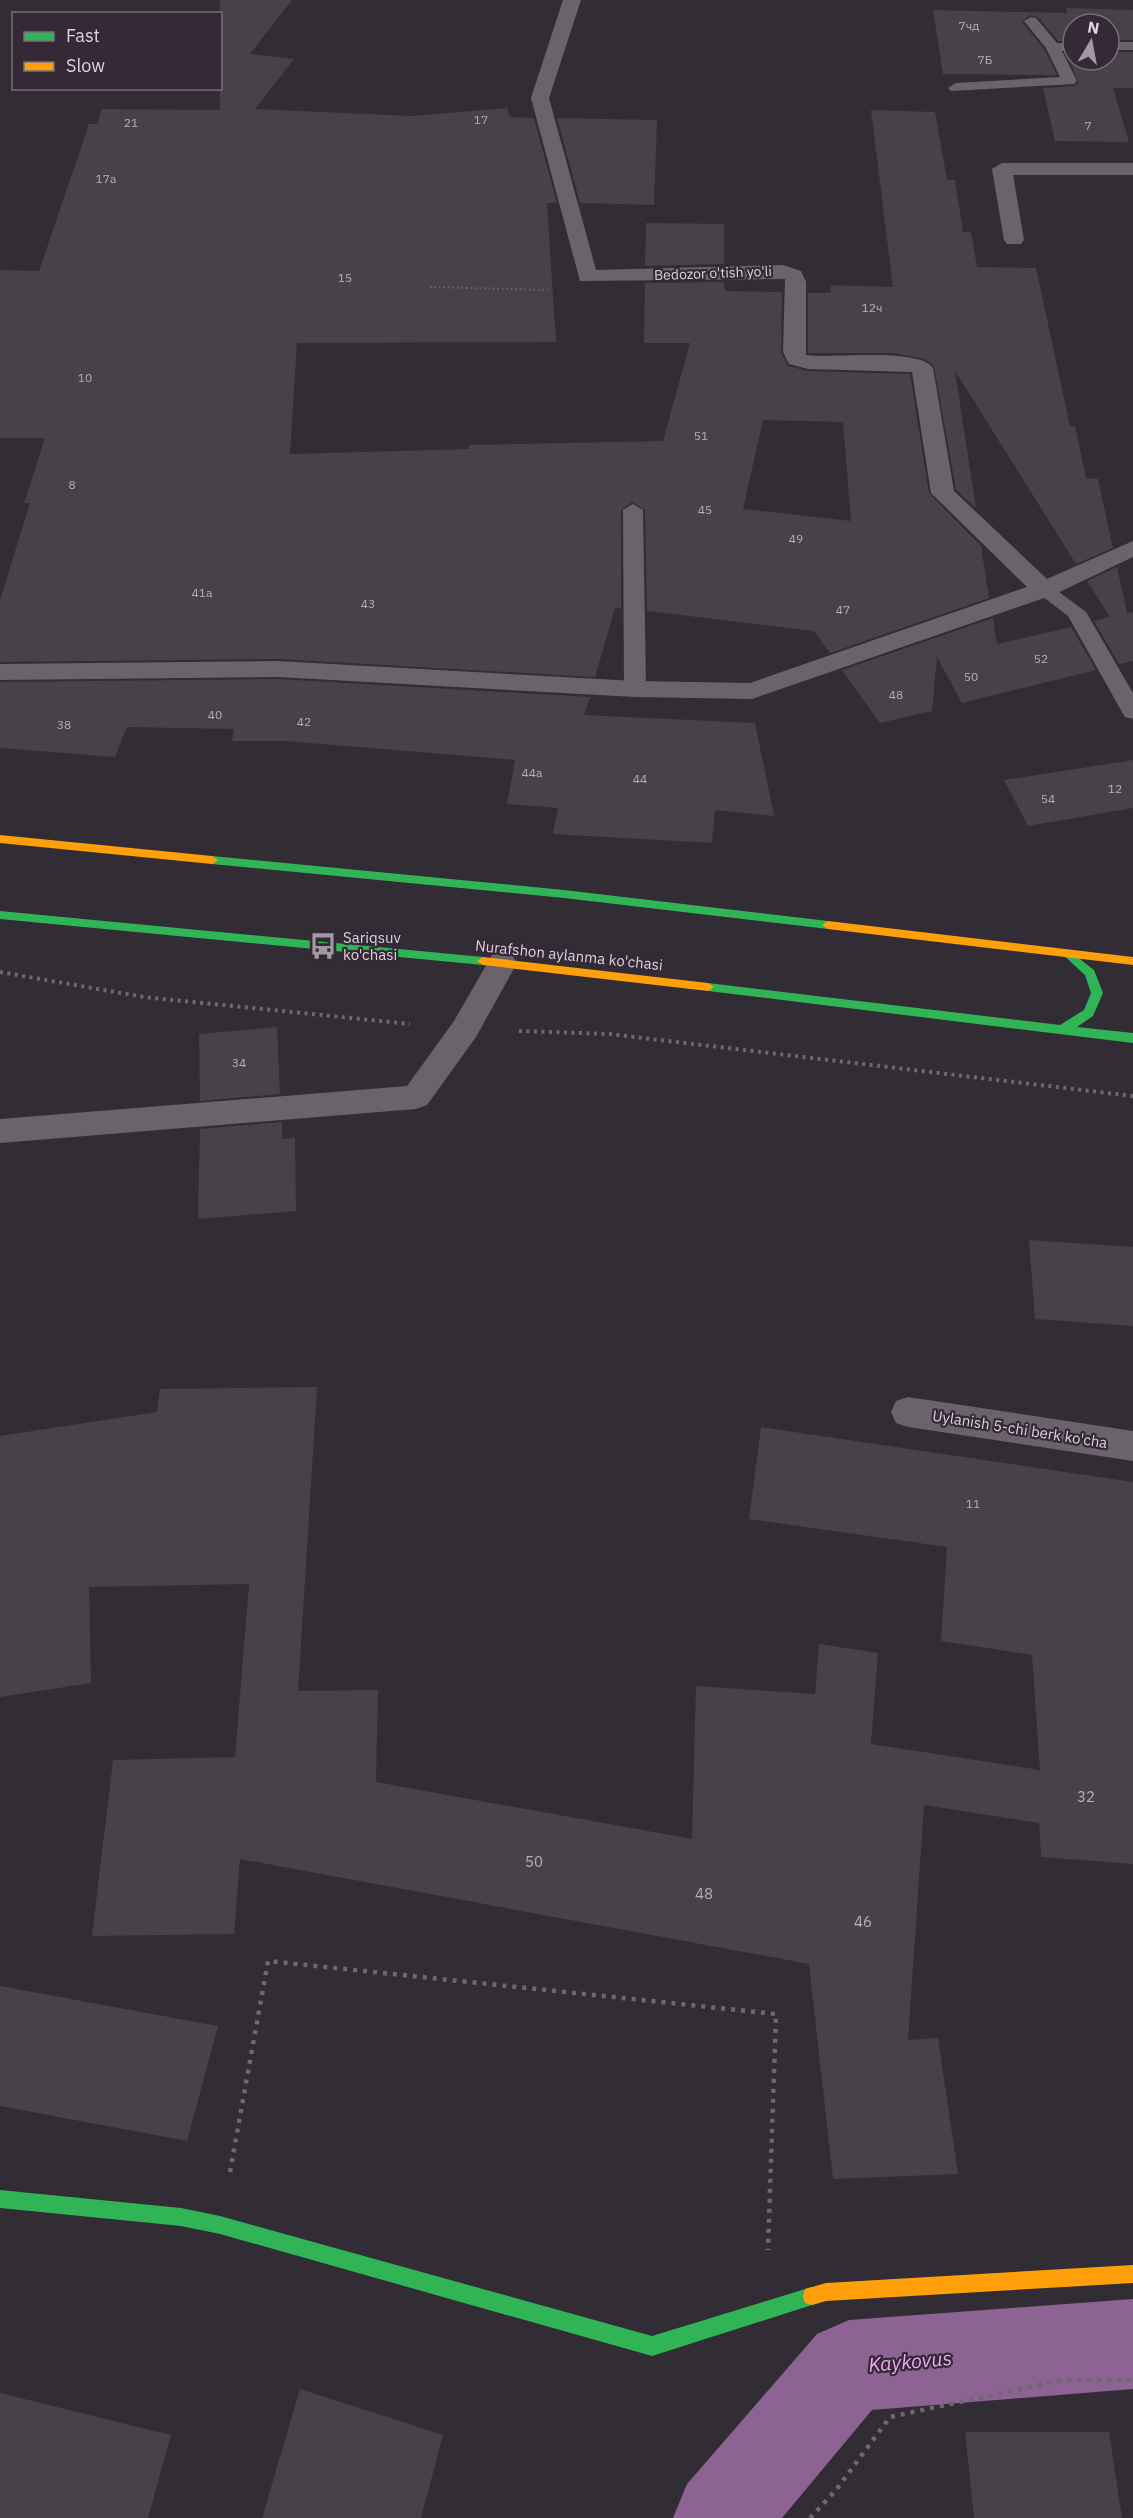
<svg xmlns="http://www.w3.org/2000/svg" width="1133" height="2518" viewBox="0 0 1133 2518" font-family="'IBM Plex Sans',sans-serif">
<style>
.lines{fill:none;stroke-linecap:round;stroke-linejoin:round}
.canal{fill:#8c6392;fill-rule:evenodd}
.building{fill:#474148;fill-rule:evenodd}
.path-far2{stroke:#6e686f;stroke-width:2;stroke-dasharray:1.5 3;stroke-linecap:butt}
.path-far1{stroke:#6e686f;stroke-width:4;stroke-dasharray:3 4.5;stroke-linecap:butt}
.path{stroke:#6e686f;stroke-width:4.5;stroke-dasharray:4 6;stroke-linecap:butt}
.lane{fill:#6a636c;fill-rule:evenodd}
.street{fill:#6a636c;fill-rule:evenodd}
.fast{fill:#30b455;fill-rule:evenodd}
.slow{fill:#ff9f0a;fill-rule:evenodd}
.labels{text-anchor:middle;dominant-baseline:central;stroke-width:4.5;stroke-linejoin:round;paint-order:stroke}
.number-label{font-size:12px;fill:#b8afb8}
.far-street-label{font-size:14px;fill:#ddd4de;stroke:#352837}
.poi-label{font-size:15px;fill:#ddd4de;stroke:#352837;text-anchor:start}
.street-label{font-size:15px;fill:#ddd4de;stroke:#352837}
.near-number-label{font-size:15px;fill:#b8afb8}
.near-water-label{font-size:20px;font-style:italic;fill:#edacf5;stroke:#352837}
</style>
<rect width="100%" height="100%" fill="#322c34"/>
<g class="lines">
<path class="canal" d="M 1133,2299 L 1133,2389 L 872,2410 L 782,2518 L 673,2518 L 687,2484 L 817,2334 L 849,2320 Z"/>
</g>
<g class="building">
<path d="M 220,0 L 292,0 L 250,54 L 294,59 L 255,109 L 412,116 L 507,108 L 510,117 L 534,118 L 557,203 L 547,203 L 556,342 L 297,343 L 290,454 L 469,449 L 469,445 L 663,441 L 690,343 L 644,343 L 645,283 L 724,282 L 725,291 L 782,292 L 781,352 L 788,366 L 808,371 L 910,374 L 929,493 L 981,546 L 989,598 L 830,653 L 814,631 L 647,611 L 645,510 L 632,502 L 621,510 L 621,608 L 615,608 L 595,677 L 278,659 L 0,662 L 0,600 L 30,503 L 24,503 L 45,438 L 0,438 L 0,270 L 39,271 L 89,124 L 97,124 L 102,109 L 220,110 ZM 763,420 L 843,422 L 851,521 L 743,509 Z"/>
<path d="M 1066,8 L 1133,10 L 1133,40 L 1109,40 L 1109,24 L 1073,24 L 1073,41 L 1058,41 L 1038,17 L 1030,15 L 1022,22 L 1044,49 L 1057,75 L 943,74 L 933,10 L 1067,13 Z"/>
<path d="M 1109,52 L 1133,52 L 1133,88 L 1113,88 L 1129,142 L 1055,141 L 1043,88 L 1074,86 L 1079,83 L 1066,53 L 1073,53 L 1073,60 L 1109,60 Z"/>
<path d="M 871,110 L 935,112 L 947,180 L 955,180 L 963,232 L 971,232 L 977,267 L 1036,268 L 1070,426 L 1075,426 L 1086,478 L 1098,479 L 1113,548 L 1076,564 L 955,371 L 976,508 L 956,490 L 934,366 L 925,359 L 893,353 L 808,353 L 808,293 L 831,293 L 830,285 L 893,287 Z"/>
<path d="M 557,118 L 657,120 L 654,205 L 580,203 Z"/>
<path d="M 646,223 L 724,224 L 724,264 L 645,266 Z"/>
<path d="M 1117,567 L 1127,613 L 1133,612 L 1133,661 L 1119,664 L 1094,621 L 1110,617 L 1087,581 Z"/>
<path d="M 993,618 L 997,644 L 1071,627 L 1096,670 L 962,703 L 937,657 L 932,711 L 880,723 L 842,670 Z"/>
<path d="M 278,679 L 590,697 L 584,715 L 755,723 L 774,816 L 715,810 L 712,843 L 553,834 L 558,808 L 507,804 L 515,760 L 285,741 L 232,741 L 234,729 L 127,727 L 115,757 L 0,748 L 0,682 Z"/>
<path d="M 1133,760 L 1133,808 L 1028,826 L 1004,780 Z"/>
<path d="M 277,1027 L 280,1094 L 200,1101 L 199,1034 Z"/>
<path d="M 282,1122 L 282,1139 L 295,1138 L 296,1211 L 198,1219 L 200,1129 Z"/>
<path d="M 1029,1240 L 1133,1247 L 1133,1326 L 1035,1319 Z"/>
<path d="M 317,1387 L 298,1691 L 378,1690 L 376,1782 L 692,1839 L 696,1686 L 815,1694 L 819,1644 L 878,1653 L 871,1744 L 1040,1770 L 1032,1655 L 941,1641 L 947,1547 L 749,1519 L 761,1427 L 1133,1482 L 1133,1864 L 1041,1857 L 1039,1823 L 924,1805 L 908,2040 L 938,2038 L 958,2174 L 833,2179 L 809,1964 L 240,1859 L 234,1934 L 92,1936 L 113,1760 L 235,1757 L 249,1584 L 89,1587 L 91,1683 L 0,1697 L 0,1436 L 157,1412 L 160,1389 Z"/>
<path d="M 0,1986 L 218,2026 L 187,2141 L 0,2106 Z"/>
<path d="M 300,2389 L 443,2435 L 421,2518 L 262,2518 Z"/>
<path d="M 0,2393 L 171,2435 L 148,2518 L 0,2518 Z"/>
<path d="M 965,2432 L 1109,2432 L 1122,2518 L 974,2518 Z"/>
</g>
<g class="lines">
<path class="path-far2" d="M 430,287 L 548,290"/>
<g class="path-far1">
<path d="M 0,972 L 144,997 L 410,1024"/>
<path d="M 519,1031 L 609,1034 L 1133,1096"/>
</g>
<g class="path">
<path d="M 230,2172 L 268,1961 L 776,2014 L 768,2250"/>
<path d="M 810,2518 L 836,2490 L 890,2417 L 1062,2380 L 1133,2380"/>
</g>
<g class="lane">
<path d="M 1031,17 L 1036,18 L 1057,43 L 1073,43 L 1073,51 L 1062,51 L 1077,81 L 1074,84 L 951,91 L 948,88 L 956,83 L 1060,77 L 1046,48 L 1024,21 Z"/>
<rect x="1109" y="42" width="24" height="8"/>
<path d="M 633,504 L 643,510 L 646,689 L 643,694 L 627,694 L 624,689 L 623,510 Z"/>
<path d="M 1044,584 L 1051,586 L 1086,612 L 1133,693 L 1133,719 L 1125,717 L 1122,712 L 1068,616 L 1034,590 L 1037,586 Z"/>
</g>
<g class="street">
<path d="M 563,0 L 581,0 L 549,98 L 596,270 L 783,265 L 801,271 L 806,282 L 806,355 C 832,359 918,347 933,368 L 954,491 L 1047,579 L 1133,541 L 1133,557 L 1053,595 L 752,699 L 635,697 L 278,677 L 0,680 L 0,664 L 278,661 L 635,681 L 750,683 L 1027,587 L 931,493 L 912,372 L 808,369 L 789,364 L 783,352 L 785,279 L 580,281 L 531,98 Z"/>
<path d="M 1002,163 L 1133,163 L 1133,175 L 1013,175 L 1024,240 L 1021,244 L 1007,244 L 1004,240 L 992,169 Z"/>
<path d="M 502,952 L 512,955 L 517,963 L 476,1037 L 427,1105 L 416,1109 L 0,1143 L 0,1119 L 407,1086 L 454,1021 L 492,955 Z"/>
<path d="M 908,1397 L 1133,1431 L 1133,1461 L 908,1427 L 896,1423 L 891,1412 L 896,1401 Z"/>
</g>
<g class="fast">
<path d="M 212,856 L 564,890 L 828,921 L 834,925 L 828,929 L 564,898 L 212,864 L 206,860 Z"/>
<path d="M 0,911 L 483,957 L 489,961 L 483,965 L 0,919 Z"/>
<path d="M 1067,949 L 1094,970 L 1103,993 L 1093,1016 L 1077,1027 L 1133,1033 L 1133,1043 L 708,991 L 702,987 L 708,983 L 1060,1025 L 1084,1010 L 1091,993 L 1085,975 L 1061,953 Z"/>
<path d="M 0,2190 L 181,2208 L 220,2216 L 652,2336 L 812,2287 L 819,2289 L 821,2296 L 819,2303 L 812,2305 L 652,2356 L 220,2234 L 181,2226 L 0,2208 Z"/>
</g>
<g class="slow">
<path d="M 0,835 L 212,856 L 218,860 L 212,864 L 0,843 Z"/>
<path d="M 828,921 L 1133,957 L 1133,965 L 828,929 L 822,925 Z"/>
<path d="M 483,957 L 708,983 L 714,987 L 708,991 L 483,965 L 477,961 Z"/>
<path d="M 1133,2265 L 1133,2283 L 826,2301 L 812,2305 L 805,2303 L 803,2296 L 805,2289 L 826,2283 Z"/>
</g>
</g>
<defs>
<symbol id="bus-bare" viewBox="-9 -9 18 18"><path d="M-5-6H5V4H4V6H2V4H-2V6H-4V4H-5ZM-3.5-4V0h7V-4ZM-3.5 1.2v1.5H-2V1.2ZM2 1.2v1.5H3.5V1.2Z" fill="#a199a2" stroke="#352837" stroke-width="2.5" paint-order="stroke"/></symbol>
</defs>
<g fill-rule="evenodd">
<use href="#bus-bare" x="304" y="927" width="38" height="38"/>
</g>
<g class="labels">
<g class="number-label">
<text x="969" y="25">7чд</text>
<text x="985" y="59">7Б</text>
<text x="481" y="119">17</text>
<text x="131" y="122">21</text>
<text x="1088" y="125">7</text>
<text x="106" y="178">17а</text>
<text x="345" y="277">15</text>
<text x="872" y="307">12ч</text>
<text x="85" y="377">10</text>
<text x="701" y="435">51</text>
<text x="72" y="484">8</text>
<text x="705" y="509">45</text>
<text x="796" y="538">49</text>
<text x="202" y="592">41а</text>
<text x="368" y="603">43</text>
<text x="843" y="609">47</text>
<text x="1041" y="658">52</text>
<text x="971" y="676">50</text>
<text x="896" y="694">48</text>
<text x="215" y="714">40</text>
<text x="304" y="721">42</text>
<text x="64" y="724">38</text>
<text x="532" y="772">44a</text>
<text x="640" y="778">44</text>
<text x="1115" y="788">12</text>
<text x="1048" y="798">54</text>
<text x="239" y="1062">34</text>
<text x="973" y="1503">11</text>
</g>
<g class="far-street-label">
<text transform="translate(713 273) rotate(-2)">Bedozor o'tish yo'li</text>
</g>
<g class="poi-label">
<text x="343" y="937">Sariqsuv<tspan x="343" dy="17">ko'chasi</tspan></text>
</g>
<g class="street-label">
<text transform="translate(569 955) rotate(6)">Nurafshon aylanma ko'chasi</text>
<text transform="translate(1020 1429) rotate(9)">Uylanish 5-chi berk ko'cha</text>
</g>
<g class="near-number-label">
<text x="1086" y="1796">32</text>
<text x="534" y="1861">50</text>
<text x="704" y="1893">48</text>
<text x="863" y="1921">46</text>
</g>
<g class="near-water-label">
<text transform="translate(910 2361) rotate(-5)">Kaykovus</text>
</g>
</g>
<rect x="12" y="12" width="210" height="78" fill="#352837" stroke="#786d7a" stroke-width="1.5"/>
<rect x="24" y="32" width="30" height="9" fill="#30b455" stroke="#786d7a" stroke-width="1.5"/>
<text x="66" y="42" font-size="18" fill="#ddd4de">Fast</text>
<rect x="24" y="62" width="30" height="9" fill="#ff9f0a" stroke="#786d7a" stroke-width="1.5"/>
<text x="66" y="72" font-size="18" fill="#ddd4de">Slow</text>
<g transform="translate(1091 42) rotate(10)"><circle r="28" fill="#352837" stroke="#786d7a" stroke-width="1.5"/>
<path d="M0-4.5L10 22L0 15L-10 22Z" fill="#a199a2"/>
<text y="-9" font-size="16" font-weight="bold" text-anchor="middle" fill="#ddd4de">N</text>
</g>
</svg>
